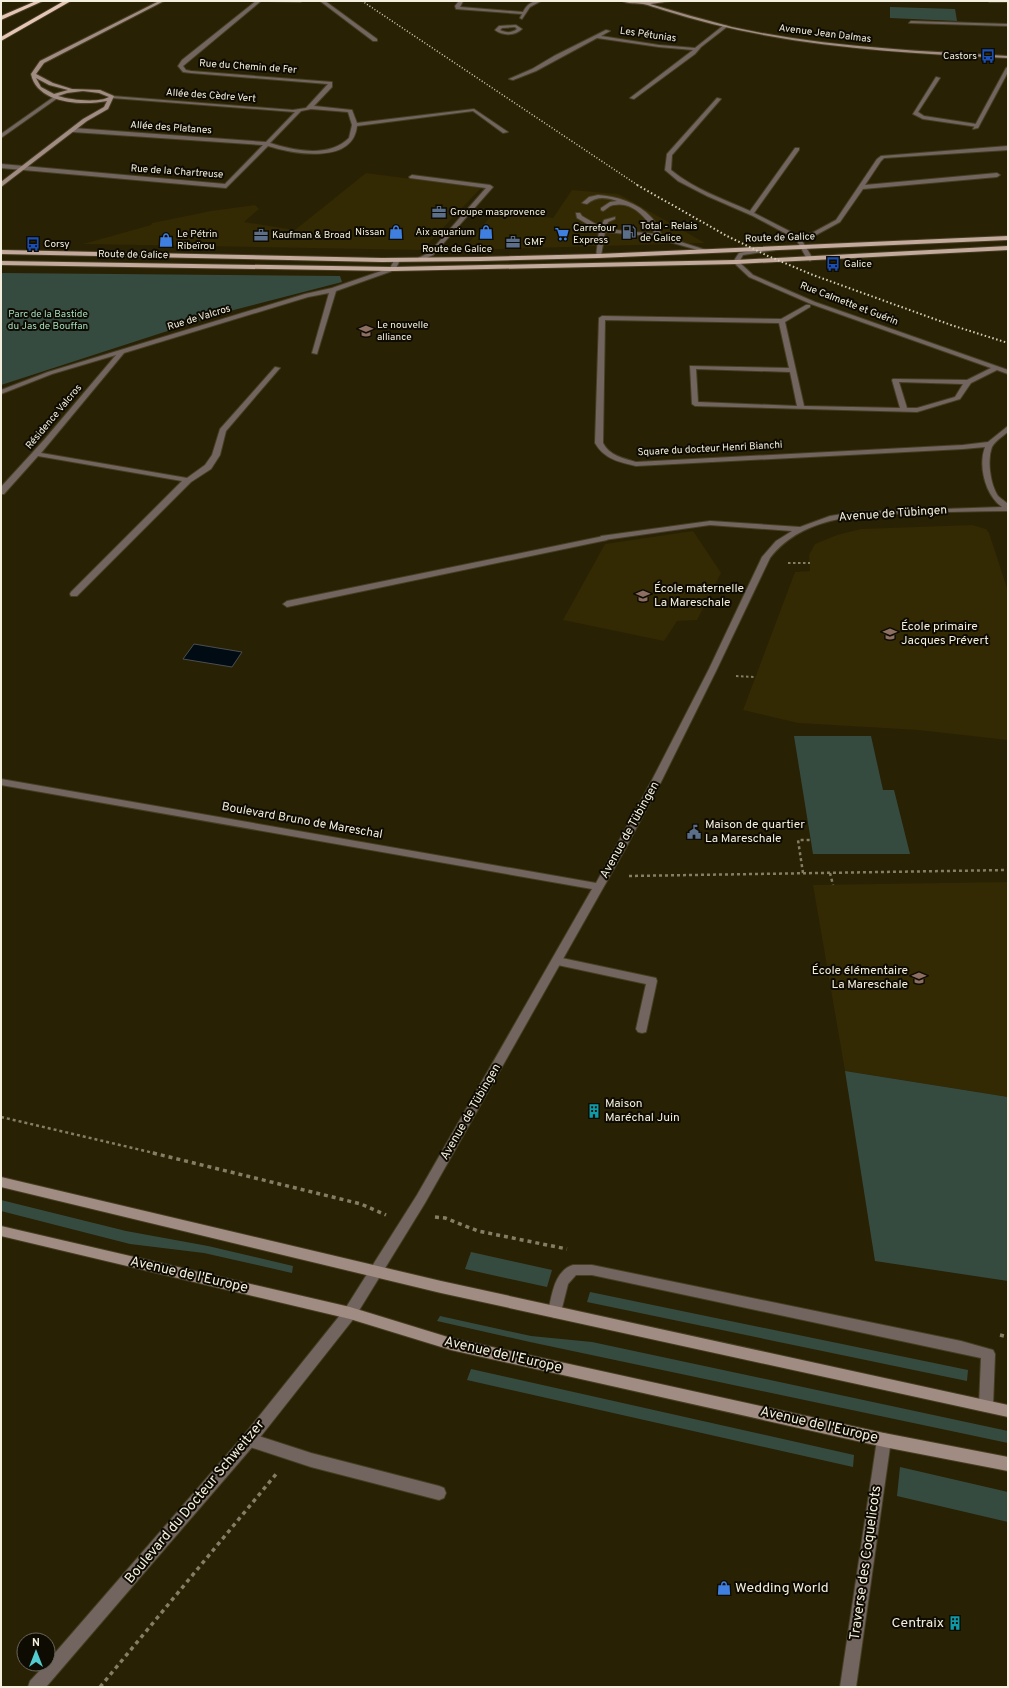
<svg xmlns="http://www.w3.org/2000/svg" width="1009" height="1688" viewBox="0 0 1009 1688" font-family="Overpass,sans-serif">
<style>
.built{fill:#332903}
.green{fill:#364b40}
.water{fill:#000b13;stroke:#494f50}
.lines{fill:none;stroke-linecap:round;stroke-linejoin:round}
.lane-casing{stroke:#453e22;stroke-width:2}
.street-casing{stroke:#453e22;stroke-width:2}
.secondary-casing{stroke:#453e22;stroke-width:2}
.primary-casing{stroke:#453e22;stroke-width:2}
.highway-casing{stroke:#453e22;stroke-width:2}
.path-far2{stroke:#847e66;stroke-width:2;stroke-dasharray:2.5 2.5;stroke-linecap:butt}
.path-far1{stroke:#847e66;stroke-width:2.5;stroke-dasharray:3 3;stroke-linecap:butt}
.path{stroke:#847e66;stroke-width:3.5;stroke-dasharray:4 4;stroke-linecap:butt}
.lane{fill:#72655f;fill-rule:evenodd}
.street{fill:#72655f;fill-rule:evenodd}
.secondary{fill:#a08c82;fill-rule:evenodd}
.primary{fill:#c3aa9d;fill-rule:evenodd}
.highway{fill:#e4c5b6;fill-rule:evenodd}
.rail-far1{stroke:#d6d1be;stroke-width:1.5;stroke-dasharray:1 2;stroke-linecap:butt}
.rail{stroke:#d6d1be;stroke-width:2;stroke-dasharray:1.5 2.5;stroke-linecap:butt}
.labels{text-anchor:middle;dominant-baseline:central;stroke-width:4;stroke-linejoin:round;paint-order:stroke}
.far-street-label{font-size:10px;fill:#f3eedd;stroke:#0e0b02}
.far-poi-label{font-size:10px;fill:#f3eedd;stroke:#0e0b02;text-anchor:start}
.far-park-label{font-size:10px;fill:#a4dcbf;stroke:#0e0b02}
.street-label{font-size:12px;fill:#f3eedd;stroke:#0e0b02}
.poi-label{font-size:12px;fill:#f3eedd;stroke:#0e0b02;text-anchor:start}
.near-street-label{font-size:14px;fill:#f3eedd;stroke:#0e0b02}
.near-poi-label{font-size:14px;fill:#f3eedd;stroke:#0e0b02;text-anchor:start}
</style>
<rect width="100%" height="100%" fill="#292104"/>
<g class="built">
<path d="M 366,173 L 481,188 L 422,250 L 83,244 L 151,225 L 152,223 L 211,211 L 255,205 L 259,209 L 244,222 L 295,230 Z"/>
<path d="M 572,190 L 618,194 L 626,198 L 705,243 L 463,250 L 494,212 L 553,218 Z"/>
<path d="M 972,525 L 986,529 L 989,533 L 1008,591 L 1008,740 L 918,730 L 798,723 L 743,710 L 795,572 L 810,571 L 809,555 L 815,544 L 837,535 L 861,529 Z"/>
<path d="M 693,531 L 721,573 L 697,620 L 677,621 L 664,641 L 563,620 L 605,544 Z"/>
<path d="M 1008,882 L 1008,1097 L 845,1071 L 813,885 Z"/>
</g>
<g class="green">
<path d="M 890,7 L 955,9 L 957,21 L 890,18 Z"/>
<path d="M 1,273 L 340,276 L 342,282 L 226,312 L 1,385 Z"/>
<path d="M 794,736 L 871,736 L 883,790 L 894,790 L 910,854 L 813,854 Z"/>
<path d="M 845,1071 L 1008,1097 L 1008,1281 L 875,1261 Z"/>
<path d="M 1,1200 L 126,1231 L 208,1246 L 293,1266 L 292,1273 L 204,1253 L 130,1244 L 1,1211 Z"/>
<path d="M 471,1252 L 552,1270 L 547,1287 L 465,1269 Z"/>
<path d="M 590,1292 L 968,1370 L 967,1381 L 587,1302 Z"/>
<path d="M 440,1316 L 531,1336 L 592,1342 L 1008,1431 L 1008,1443 L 530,1342 L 437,1321 Z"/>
<path d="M 471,1369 L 854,1455 L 853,1467 L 467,1380 Z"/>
<path d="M 900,1467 L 1008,1492 L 1008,1522 L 897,1496 Z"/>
</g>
<path class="water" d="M 194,644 L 242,652 L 232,667 L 183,659 Z"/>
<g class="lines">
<defs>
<g id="lane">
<path d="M 988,1 L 1008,1 L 1008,2 L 990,2 Z"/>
<path d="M 936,77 L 940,78 L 918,112 L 924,116 L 976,124 L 979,126 L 978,127 L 923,119 L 913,114 Z"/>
<path d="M 412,175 L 490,185 L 493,187 L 433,255 L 420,261 L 418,260 L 418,258 L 429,253 L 486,188 L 410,178 L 409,177 Z"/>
<path d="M 598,195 C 617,196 638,203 651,217 C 656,222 659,230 662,236 L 706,250 L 701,251 L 649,236 L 605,232 L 601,256 L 596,257 L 599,231 L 577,218 L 576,213 L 580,213 L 582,216 L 601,227 L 604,220 L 615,217 L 615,219 L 608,222 L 606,229 L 655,234 C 648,219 633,201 614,205 C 610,205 607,209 603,211 L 601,210 L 601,208 L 610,202 L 617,201 C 606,197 596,196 587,204 L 582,203 L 589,197 Z"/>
<path d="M 604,536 L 608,538 L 607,540 L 287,607 L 283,604 L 287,601 Z"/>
<path d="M 557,957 L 656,978 L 657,981 L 646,1032 L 642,1033 L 638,1032 L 636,1029 L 646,984 L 553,964 L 552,961 L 553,958 Z"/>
<path d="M 573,1265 L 592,1265 L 961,1341 L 993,1350 L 995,1354 L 993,1406 L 991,1410 L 986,1412 L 981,1410 L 979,1406 L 981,1358 L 592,1275 L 576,1275 L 568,1284 L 560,1316 L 555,1318 L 550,1316 L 548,1312 C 552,1295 554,1271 573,1265 Z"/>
<path d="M 249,1433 L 311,1453 L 439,1486 L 444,1488 L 446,1493 L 444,1498 L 439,1500 L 311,1467 L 244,1445 L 242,1440 L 244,1435 Z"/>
</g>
<g id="street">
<path d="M 256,1 L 261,1 L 183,66 L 186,70 L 191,71 L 332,82 L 332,87 L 314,106 L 352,110 L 357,123 L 474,109 L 508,132 L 503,133 L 473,111 L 357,126 C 353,165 293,154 268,146 L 226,188 L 1,168 L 1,164 L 225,184 L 263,145 L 73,132 L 70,130 L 73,128 L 266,142 L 295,112 L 112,98 L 110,97 L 112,96 L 293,110 L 306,108 L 328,84 L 191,73 L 183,72 L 178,66 L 182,60 ZM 311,109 L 348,112 L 352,125 L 349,138 C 329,158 295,151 270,143 L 301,111 Z"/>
<path d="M 267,1 L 302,1 L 300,2 Z"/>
<path d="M 320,1 L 325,1 L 377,39 L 377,41 L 373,41 Z"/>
<path d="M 459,1 L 463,1 L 460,7 L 523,12 C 527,4 532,1 541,1 L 530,7 L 522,19 L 520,18 L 522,14 L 456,9 L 455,6 Z"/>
<path d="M 911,21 L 1008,24 L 1008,26 L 909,23 Z"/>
<path d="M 516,25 L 522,29 C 515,36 503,36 495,30 L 499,26 ZM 515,27 L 517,29 C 512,33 506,33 500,30 L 502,28 Z"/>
<path d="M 724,25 L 728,26 L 701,47 L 695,54 L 634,99 L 630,98 L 693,50 L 659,47 L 597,38 L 536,71 L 513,80 L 509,79 L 532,69 L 554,56 L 606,30 L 610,31 L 601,36 L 659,45 L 695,48 Z"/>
<path d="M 1008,67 L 1008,72 L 978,128 L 973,129 L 1006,68 Z"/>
<path d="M 55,96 L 59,97 L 1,138 L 1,134 Z"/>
<path d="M 717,98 L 721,99 L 672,155 L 671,170 C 694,189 723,199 750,211 L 795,148 L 799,148 L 799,150 L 754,213 L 799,236 L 812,233 L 836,220 L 877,159 L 881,156 L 1008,146 L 1008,150 L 884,158 L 881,161 L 865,185 L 997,173 L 1000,175 L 997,177 L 863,189 L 840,222 L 816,235 L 801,239 L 813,259 L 810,261 L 807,259 L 796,239 L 753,216 L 707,196 L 678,181 L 665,170 L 667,154 Z"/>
<path d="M 774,247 L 777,249 L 776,250 L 743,255 L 739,262 L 753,275 L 815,302 L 1008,370 L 1008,374 L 997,370 L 971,383 L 960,399 L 917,412 L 695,406 L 692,404 L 690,366 L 789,368 L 779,323 L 605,320 L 603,443 C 610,456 623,458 636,462 L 963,445 L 988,442 L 1008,426 L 1008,432 C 1003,436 995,441 992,447 C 987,460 990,484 998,496 C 1001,499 1005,501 1008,504 L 1008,511 C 976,511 945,512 913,513 C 864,515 804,514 770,558 L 717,669 L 661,782 L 624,851 L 425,1203 L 355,1317 L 254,1445 L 46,1687 L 28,1687 L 30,1681 L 46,1664 L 48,1664 L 48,1661 L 244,1435 L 345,1309 L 417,1195 L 592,889 L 1,785 L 1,779 L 596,883 L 651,782 L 709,669 L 762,557 L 776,541 L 792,531 L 710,525 L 604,540 L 600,538 L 601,536 L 710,521 L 800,527 L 830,516 L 855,512 L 1002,507 C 985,495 978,466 985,447 L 963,449 L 636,466 C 619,462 604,459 595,443 L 599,318 L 602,316 L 781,319 L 806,305 L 810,305 L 810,307 L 785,322 L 804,406 L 900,408 L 892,380 L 893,379 L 967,380 L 991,368 L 811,304 L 749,277 L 733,262 L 739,253 ZM 696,369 L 790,372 L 797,406 L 698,402 ZM 899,382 L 963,384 L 955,397 L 917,408 L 907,408 Z"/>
<path d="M 395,259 L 400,260 L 395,270 L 336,291 L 317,354 L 312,353 L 329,293 L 308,297 L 124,353 L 41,453 L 187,478 L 205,465 L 212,455 L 220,429 L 275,367 L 280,368 L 226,431 L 220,455 L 211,469 L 191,482 L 77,596 L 71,596 L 70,594 L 71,592 L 182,481 L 38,456 L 4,494 L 1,494 L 1,487 L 44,440 L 116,355 L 52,374 L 1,394 L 1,390 L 48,372 L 305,294 L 332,288 L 390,268 Z"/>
<path d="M 884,1433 L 889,1435 L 891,1440 L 856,1687 L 840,1687 L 877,1440 L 879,1435 Z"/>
</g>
<g id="secondary">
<path d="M 159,1 L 164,1 L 44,63 L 36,74 L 53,83 L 72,89 L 100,90 L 114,96 L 108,109 L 87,121 L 1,187 L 1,182 L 83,119 L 104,107 L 107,101 C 83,106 37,104 31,74 L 40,61 ZM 36,78 L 49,85 L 68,90 L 54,94 L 41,87 ZM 83,91 L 99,93 L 109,97 C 99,103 70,100 58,96 L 67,93 Z"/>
<path d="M 622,1 L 672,1 L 650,4 C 677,12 705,20 732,27 C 822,47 916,51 1008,56 L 1008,58 C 892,53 775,46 663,10 C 656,8 649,5 643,4 C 636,3 628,4 622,1 Z"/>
<path d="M 1,1177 L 441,1281 L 1008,1405 L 1008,1417 L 441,1293 L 1,1187 Z"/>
<path d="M 1,1226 L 350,1307 L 451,1338 L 884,1433 L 1008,1457 L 1008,1471 L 884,1447 L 451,1350 L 350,1319 L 1,1236 Z"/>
</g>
<g id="primary">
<path d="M 1008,236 L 1008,240 L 598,258 L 480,261 L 382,262 L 1,254 L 1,250 L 382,258 L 480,257 L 598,254 Z"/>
<path d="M 1008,246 L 1008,250 L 736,264 L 393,271 L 1,265 L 1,261 L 393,267 L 736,260 Z"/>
</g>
<g id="highway">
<path d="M 36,1 L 43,1 L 1,20 L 1,16 Z"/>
<path d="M 64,1 L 71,1 L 1,41 L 1,37 Z"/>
</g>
</defs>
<use href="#lane" class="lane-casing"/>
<use href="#street" class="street-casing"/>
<use href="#secondary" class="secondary-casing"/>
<use href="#primary" class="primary-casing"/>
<use href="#highway" class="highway-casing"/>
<g class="path-far2">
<path d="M 788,563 L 810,563"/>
<path d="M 736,676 L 755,677"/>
</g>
<g class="path-far1">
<path d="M 803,873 L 798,840 L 811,840"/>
<path d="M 830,873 L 833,885"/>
<path d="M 629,876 L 1008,870"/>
<path d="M 1,1117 L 158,1154"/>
</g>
<g class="path">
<path d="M 153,1153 L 361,1204 L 386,1215"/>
<path d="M 435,1217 L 445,1218 L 478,1231 L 567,1249"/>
<path d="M 1000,1335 L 1008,1337"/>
<path d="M 100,1687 L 277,1473"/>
</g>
<use href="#lane" class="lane"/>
<use href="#street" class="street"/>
<use href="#secondary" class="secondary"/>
<use href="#primary" class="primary"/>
<use href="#highway" class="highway"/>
<path class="rail-far1" d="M 362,1 L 639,186"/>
<path class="rail" d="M 637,185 L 727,236 L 768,256 L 813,275 L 951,325 L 1008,343"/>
</g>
<defs>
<symbol id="bus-bare" viewBox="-9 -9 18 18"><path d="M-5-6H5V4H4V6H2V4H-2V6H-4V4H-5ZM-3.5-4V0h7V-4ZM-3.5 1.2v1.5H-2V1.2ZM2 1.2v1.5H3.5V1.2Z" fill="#1a4fb4" stroke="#0e0b02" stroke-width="2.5" paint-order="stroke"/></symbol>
<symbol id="office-bare" viewBox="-9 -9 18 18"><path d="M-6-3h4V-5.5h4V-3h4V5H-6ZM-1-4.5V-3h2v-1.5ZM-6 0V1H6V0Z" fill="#5c6f8a" stroke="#0e0b02" stroke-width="2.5" paint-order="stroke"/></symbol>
<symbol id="shop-bare" viewBox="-9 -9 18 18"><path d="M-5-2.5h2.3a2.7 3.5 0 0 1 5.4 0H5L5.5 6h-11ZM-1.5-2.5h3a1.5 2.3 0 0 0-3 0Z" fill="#3f7fe0" stroke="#0e0b02" stroke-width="2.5" paint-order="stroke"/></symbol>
<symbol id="fuel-bare" viewBox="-9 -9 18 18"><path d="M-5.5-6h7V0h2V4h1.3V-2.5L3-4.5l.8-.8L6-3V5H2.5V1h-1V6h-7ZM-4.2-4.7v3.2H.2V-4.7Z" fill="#5c6f8a" stroke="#0e0b02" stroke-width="2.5" paint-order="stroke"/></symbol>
<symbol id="supermarket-bare" viewBox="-9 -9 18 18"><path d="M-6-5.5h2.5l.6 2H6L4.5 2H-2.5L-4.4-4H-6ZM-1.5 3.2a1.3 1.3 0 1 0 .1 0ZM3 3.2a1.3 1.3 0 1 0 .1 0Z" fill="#3f7fe0" stroke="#0e0b02" stroke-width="2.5" paint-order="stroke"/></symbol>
<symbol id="school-bare" viewBox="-9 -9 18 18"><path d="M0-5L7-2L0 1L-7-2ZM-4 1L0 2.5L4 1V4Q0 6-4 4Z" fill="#8d6e63" stroke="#0e0b02" stroke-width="2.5" paint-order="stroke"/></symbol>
<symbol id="civic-bare" viewBox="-9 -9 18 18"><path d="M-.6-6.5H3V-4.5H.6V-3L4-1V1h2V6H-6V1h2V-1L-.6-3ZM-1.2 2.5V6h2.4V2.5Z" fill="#5c6f8a" stroke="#0e0b02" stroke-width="2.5" paint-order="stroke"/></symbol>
<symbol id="building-bare" viewBox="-9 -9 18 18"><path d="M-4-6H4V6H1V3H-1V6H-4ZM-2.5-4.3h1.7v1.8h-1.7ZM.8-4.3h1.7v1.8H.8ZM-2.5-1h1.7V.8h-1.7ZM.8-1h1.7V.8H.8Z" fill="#0f9aa8" stroke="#0e0b02" stroke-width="2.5" paint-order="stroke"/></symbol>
</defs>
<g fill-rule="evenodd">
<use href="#bus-bare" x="978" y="46" width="20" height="20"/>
<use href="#office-bare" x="429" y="202" width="20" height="20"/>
<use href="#shop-bare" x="386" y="222" width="20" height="20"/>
<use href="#shop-bare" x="476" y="222" width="20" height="20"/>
<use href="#fuel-bare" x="619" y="222" width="20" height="20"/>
<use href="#supermarket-bare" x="552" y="224" width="20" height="20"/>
<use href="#office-bare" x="251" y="225" width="20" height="20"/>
<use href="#shop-bare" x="156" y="230" width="20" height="20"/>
<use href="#office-bare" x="503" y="232" width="20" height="20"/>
<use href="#bus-bare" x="23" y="234" width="20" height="20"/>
<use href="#bus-bare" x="823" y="254" width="20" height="20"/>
<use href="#school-bare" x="356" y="321" width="20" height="20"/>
<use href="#school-bare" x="633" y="586" width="20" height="20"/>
<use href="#school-bare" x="880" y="624" width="20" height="20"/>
<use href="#civic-bare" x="684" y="822" width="20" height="20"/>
<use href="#school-bare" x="909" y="968" width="20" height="20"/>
<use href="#building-bare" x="584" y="1101" width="20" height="20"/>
<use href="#shop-bare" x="714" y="1578" width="20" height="20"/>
<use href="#building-bare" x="945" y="1613" width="20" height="20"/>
</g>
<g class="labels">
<g class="far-street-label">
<text transform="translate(825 34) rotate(7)">Avenue Jean Dalmas</text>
<text transform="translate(648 35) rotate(8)">Les Pétunias</text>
<text transform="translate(248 67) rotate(4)">Rue du Chemin de Fer</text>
<text transform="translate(211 96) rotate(4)">Allée des Cèdre Vert</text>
<text transform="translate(171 128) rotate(4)">Allée des Platanes</text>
<text transform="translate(177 172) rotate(4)">Rue de la Chartreuse</text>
<text transform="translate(780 238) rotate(-2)">Route de Galice</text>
<text x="457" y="249">Route de Galice</text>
<text transform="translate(133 255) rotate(1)">Route de Galice</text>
<text transform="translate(849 304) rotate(21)">Rue Calmette et Guérin</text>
<text transform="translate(199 318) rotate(-17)">Rue de Valcros</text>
<text transform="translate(54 417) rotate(-50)">Résidence Valcros</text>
<text transform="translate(710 449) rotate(-3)">Square du docteur Henri Bianchi</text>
</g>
<g class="far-poi-label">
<text x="977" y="56" text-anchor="end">Castors</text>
<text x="450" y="212">Groupe masprovence</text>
<text x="640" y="226">Total - Relais<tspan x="640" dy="12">de Galice</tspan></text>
<text x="573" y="228">Carrefour<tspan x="573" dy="12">Express</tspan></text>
<text x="385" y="232" text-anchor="end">Nissan</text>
<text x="475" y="232" text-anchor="end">Aix aquarium</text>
<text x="177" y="234">Le Pétrin<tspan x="177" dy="12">Ribeïrou</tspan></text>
<text x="272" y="235">Kaufman &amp; Broad</text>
<text x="524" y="242">GMF</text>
<text x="44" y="244">Corsy</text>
<text x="844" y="264">Galice</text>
<text x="377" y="325">Le nouvelle<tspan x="377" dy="12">alliance</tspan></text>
</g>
<g class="far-park-label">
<text x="48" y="314">Parc de la Bastide<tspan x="48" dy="12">du Jas de Bouffan</tspan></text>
</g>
<g class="street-label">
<text transform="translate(893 514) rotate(-4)">Avenue de Tübingen</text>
<text transform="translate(302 821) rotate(10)">Boulevard Bruno de Mareschal</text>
<text transform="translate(630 830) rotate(-61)">Avenue de Tübingen</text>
<text transform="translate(471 1112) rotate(-60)">Avenue de Tübingen</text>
</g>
<g class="poi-label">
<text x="654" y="589">École maternelle<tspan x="654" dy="14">La Mareschale</tspan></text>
<text x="901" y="627">École primaire<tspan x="901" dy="14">Jacques Prévert</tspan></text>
<text x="705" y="825">Maison de quartier<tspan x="705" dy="14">La Mareschale</tspan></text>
<text x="908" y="971" text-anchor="end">École élémentaire<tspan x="908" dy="14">La Mareschale</tspan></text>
<text x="605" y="1104">Maison<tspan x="605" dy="14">Maréchal Juin</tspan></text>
</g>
<g class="near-street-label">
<text transform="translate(189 1275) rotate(13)">Avenue de l'Europe</text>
<text transform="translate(503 1355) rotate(13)">Avenue de l'Europe</text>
<text transform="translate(819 1425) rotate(13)">Avenue de l'Europe</text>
<text transform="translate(195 1502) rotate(-50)">Boulevard du Docteur Schweitzer</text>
<text transform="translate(866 1563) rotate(-82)">Traverse des Coquelicots</text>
</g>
<g class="near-poi-label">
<text x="735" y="1588">Wedding World</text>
<text x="944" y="1623" text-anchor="end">Centraix</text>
</g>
</g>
<rect width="1009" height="1688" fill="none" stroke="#f3eedd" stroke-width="4"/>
<g transform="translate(36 1652)"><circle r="19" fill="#0e0b02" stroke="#6a665a"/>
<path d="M0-3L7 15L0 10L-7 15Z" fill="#52ccd0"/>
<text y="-6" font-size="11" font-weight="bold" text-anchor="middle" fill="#f3eedd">N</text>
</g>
</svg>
